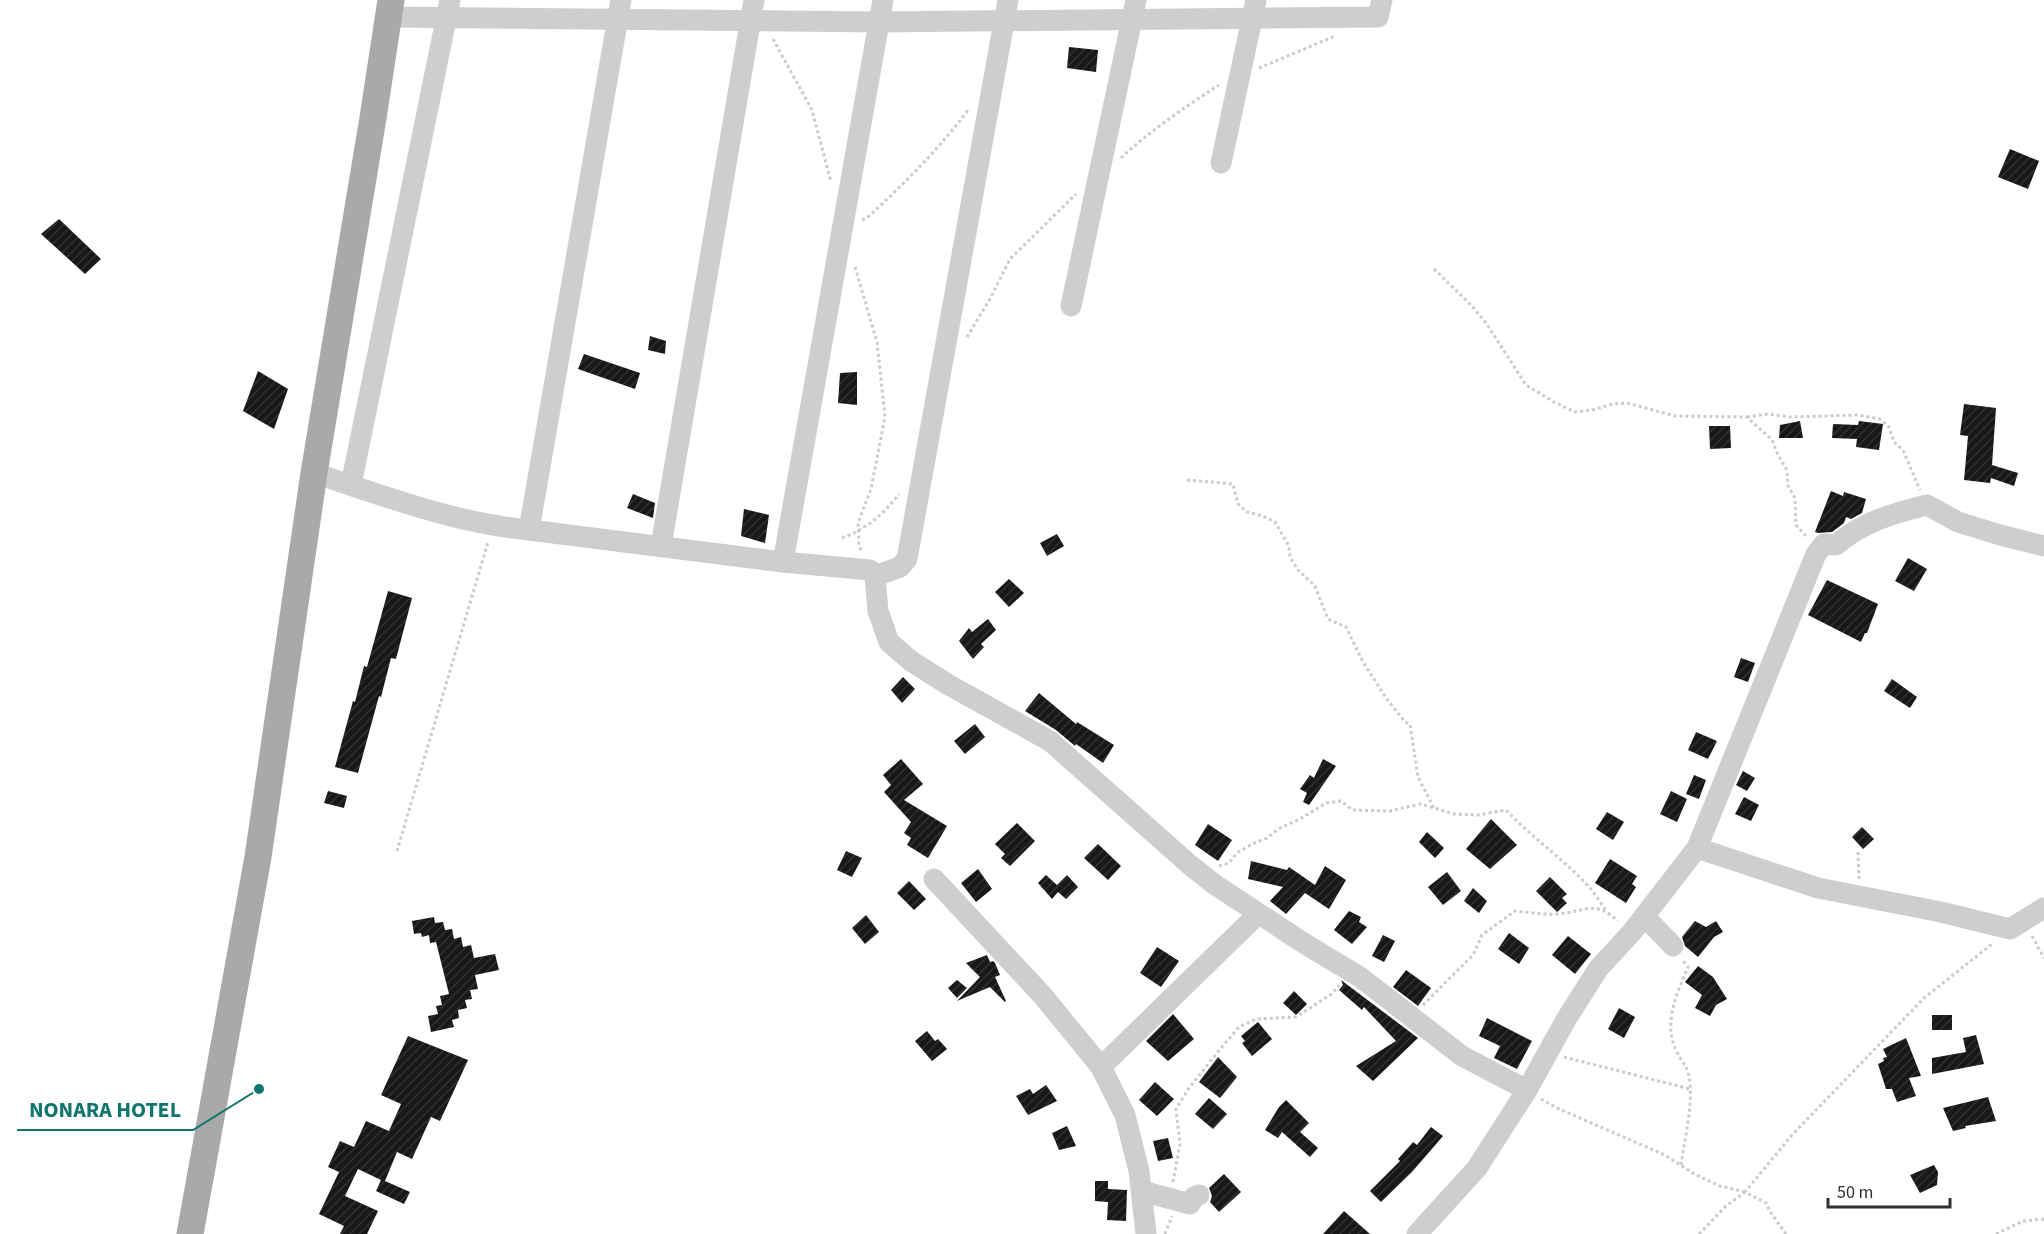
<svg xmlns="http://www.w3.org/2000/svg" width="2044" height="1234" viewBox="0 0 2044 1234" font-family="'Source Sans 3',sans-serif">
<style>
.building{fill:url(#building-hatch)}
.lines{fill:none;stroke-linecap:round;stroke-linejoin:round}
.path{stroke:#cbcbcb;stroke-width:3;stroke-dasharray:3 3;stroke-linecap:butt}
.minor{stroke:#cecece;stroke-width:21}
.major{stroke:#a9a9a9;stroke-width:27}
.leader{fill:none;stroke:#0f766e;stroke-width:2}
.callout-dot{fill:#0f766e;stroke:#fff;stroke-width:2}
.callout-label{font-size:22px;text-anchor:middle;font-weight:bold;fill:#0f766e;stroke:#fff;stroke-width:6;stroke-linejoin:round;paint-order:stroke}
</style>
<defs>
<pattern id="building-hatch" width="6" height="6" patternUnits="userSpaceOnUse" patternTransform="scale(1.5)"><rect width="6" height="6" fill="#181818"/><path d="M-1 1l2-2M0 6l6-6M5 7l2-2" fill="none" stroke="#313131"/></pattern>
</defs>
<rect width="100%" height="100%" fill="#fff"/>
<g class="building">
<path d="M 1069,47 L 1098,50 L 1096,72 L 1067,68 Z"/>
<path d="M 2010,149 L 2039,161 L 2028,189 L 1998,177 Z"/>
<path d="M 59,219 L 101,259 L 85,274 L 41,234 Z"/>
<path d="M 650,336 L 666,341 L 665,354 L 648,350 Z"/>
<path d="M 584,354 L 640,373 L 635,389 L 578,369 Z"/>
<path d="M 258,371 L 288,389 L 274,429 L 243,411 Z"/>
<path d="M 857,372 L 857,405 L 838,403 L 840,373 Z"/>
<path d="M 1964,404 L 1996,408 L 1992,465 L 2018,473 L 2014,486 L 1991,478 L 1990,483 L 1964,480 L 1968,436 L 1960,435 Z"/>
<path d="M 1800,421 L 1803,438 L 1779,438 L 1780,425 Z"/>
<path d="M 1859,421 L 1883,424 L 1879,450 L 1856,447 L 1857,439 L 1832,438 L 1833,424 L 1858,425 Z"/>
<path d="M 1709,426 L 1730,426 L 1731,448 L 1710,449 Z"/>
<path d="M 1831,491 L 1843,496 L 1844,492 L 1866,499 L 1862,513 L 1851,519 L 1846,517 L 1844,523 L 1832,532 L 1818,533 L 1815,532 Z"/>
<path d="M 633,494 L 655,503 L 653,518 L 627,508 Z"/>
<path d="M 744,509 L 769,515 L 765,543 L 741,536 Z"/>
<path d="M 1057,534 L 1064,546 L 1047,556 L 1040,543 Z"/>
<path d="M 1908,558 L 1927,569 L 1914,591 L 1895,581 Z"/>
<path d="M 1009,579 L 1024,593 L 1009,607 L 995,592 Z"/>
<path d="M 1827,580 L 1878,604 L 1867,633 L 1865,633 L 1861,642 L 1808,615 Z"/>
<path d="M 388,591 L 412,598 L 396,659 L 391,658 L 381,697 L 379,696 L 358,773 L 335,767 L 353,701 L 355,702 L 364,666 L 367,667 Z"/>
<path d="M 988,619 L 996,630 L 981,644 L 984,647 L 973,659 L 959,641 L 969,628 L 972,632 Z"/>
<path d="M 1741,658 L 1755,663 L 1748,682 L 1734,677 Z"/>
<path d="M 903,677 L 915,689 L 902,703 L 891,690 Z"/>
<path d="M 1892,679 L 1917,697 L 1910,708 L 1884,691 Z"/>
<path d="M 1039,693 L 1076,724 L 1077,722 L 1114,745 L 1103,763 L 1076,744 L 1075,746 L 1056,730 L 1025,711 Z"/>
<path d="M 975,724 L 985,737 L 965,754 L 954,741 Z"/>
<path d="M 1696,732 L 1717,741 L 1708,759 L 1688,750 Z"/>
<path d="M 901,759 L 923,784 L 904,800 L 947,826 L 928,858 L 907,845 L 911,838 L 904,833 L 911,822 L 884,792 L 891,785 L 883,775 Z"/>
<path d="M 1323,759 L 1336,766 L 1309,805 L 1303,802 L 1307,793 L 1300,789 L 1310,775 L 1314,778 Z"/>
<path d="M 1743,771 L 1755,778 L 1747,791 L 1736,785 Z"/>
<path d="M 1694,775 L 1706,780 L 1699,799 L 1686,794 Z"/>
<path d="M 328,791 L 347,796 L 344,808 L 324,803 Z"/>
<path d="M 1671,791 L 1687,799 L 1677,822 L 1660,814 Z"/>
<path d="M 1744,797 L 1759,805 L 1751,821 L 1735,814 Z"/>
<path d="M 1607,812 L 1624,822 L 1613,840 L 1596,829 Z"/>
<path d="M 1491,819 L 1517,845 L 1490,869 L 1466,849 Z"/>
<path d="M 1017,823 L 1035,841 L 1010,866 L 1001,858 L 1005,854 L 995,844 Z"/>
<path d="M 1208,824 L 1232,840 L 1218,861 L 1195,845 Z"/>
<path d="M 1862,827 L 1874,839 L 1863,849 L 1852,837 Z"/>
<path d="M 1427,832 L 1444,848 L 1435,858 L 1419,842 Z"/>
<path d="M 1098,844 L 1121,866 L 1108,880 L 1084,858 Z"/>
<path d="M 846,851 L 862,858 L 852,877 L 837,870 Z"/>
<path d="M 1610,859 L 1637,876 L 1632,884 L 1636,887 L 1626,903 L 1595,883 Z"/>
<path d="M 1251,861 L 1287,870 L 1289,867 L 1315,885 L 1325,866 L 1346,880 L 1329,909 L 1305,893 L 1286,914 L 1270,901 L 1283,887 L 1248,879 Z"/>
<path d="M 978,869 L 992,889 L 976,902 L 961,883 Z"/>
<path d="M 1447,872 L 1461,891 L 1443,905 L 1428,887 Z"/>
<path d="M 1046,875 L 1057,885 L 1067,875 L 1078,887 L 1066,899 L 1058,892 L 1052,899 L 1038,883 Z"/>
<path d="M 1550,877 L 1567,894 L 1562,898 L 1567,903 L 1557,912 L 1536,891 Z"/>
<path d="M 909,881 L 926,899 L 914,910 L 897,893 Z"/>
<path d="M 1473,888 L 1487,901 L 1479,913 L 1464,901 Z"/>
<path d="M 1349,911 L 1361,917 L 1359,922 L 1367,927 L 1352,944 L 1334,930 Z"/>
<path d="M 866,915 L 879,932 L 865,944 L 852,928 Z"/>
<path d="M 434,917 L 435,923 L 443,922 L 445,930 L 452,929 L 454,939 L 461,937 L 463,947 L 471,945 L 474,958 L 495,954 L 499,970 L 475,975 L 478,989 L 470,990 L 472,999 L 465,1000 L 467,1008 L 458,1010 L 459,1018 L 452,1020 L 454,1027 L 431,1032 L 428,1016 L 438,1014 L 436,1006 L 442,1005 L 440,996 L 449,994 L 436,942 L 430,943 L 429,935 L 422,937 L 421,933 L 414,934 L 412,921 Z"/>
<path d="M 1695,921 L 1706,927 L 1716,921 L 1723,932 L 1714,937 L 1698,957 L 1685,946 L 1682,937 Z"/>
<path d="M 1509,933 L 1529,948 L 1519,964 L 1498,949 Z"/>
<path d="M 1383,935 L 1395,941 L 1384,962 L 1372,956 Z"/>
<path d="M 1568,936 L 1591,954 L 1575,974 L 1552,955 Z"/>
<path d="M 1157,947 L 1179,961 L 1161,987 L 1140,973 Z"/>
<path d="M 987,955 L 990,962 L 993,961 L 995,963 L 1000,975 L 995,977 L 1006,1001 L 1005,1002 L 990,987 L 957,1001 L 980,977 L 966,963 Z"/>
<path d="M 1698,966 L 1713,977 L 1727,999 L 1716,1005 L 1710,1016 L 1695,1008 L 1702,995 L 1685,982 Z"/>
<path d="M 1406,970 L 1431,988 L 1418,1006 L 1393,987 Z"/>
<path d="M 957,980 L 967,988 L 957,998 L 948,988 Z"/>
<path d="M 1341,980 L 1418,1038 L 1373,1081 L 1356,1066 L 1396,1041 L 1364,1007 L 1362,1010 L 1339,990 L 1343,985 Z"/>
<path d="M 1294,991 L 1307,1004 L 1296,1015 L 1283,1003 Z"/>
<path d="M 1619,1008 L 1635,1017 L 1624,1038 L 1608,1029 Z"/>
<path d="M 1173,1014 L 1194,1039 L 1168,1061 L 1146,1041 Z"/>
<rect x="1932" y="1015" width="20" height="15"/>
<path d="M 1487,1018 L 1532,1041 L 1517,1069 L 1494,1058 L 1500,1046 L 1479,1036 Z"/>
<path d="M 1258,1022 L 1272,1039 L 1252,1056 L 1242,1043 L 1245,1041 L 1241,1036 Z"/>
<path d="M 927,1031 L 935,1041 L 938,1039 L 947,1049 L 932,1061 L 915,1041 Z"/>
<path d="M 1976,1035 L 1984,1064 L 1932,1074 L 1932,1058 L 1966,1052 L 1963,1038 Z"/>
<path d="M 408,1036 L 468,1060 L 440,1121 L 431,1117 L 412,1159 L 397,1152 L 385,1181 L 410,1192 L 404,1204 L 376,1191 L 381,1180 L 358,1169 L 345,1196 L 378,1211 L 367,1234 L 340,1234 L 344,1226 L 319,1214 L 339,1172 L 328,1167 L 340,1141 L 354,1147 L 366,1121 L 389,1131 L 401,1104 L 381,1095 Z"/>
<path d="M 1906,1038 L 1921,1076 L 1909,1078 L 1916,1096 L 1897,1102 L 1892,1089 L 1886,1089 L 1878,1064 L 1884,1061 L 1883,1058 L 1887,1057 L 1883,1049 Z"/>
<path d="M 1218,1057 L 1237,1077 L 1220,1098 L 1199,1082 Z"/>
<path d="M 1155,1082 L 1174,1099 L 1157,1116 L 1139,1100 Z"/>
<path d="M 1046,1085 L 1057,1101 L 1028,1115 L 1016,1096 L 1030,1089 L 1033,1094 Z"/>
<path d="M 1988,1097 L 1996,1121 L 1965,1126 L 1966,1128 L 1953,1131 L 1943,1108 Z"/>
<path d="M 1209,1098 L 1227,1114 L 1213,1129 L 1195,1114 Z"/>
<path d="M 1286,1100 L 1309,1123 L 1300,1132 L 1318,1148 L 1310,1157 L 1282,1132 L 1278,1138 L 1265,1130 L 1279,1107 Z"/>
<path d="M 1067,1126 L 1076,1146 L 1059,1150 L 1052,1133 Z"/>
<path d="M 1431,1127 L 1443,1136 L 1412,1172 L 1381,1202 L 1370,1191 L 1400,1161 L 1398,1159 L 1413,1142 L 1417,1145 Z"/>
<path d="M 1168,1138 L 1173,1158 L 1158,1161 L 1153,1141 Z"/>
<path d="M 1934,1165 L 1938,1172 L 1937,1185 L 1920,1193 L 1910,1175 Z"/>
<path d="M 1224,1174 L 1241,1192 L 1219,1212 L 1210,1202 L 1212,1196 L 1209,1188 Z"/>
<path d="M 1095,1181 L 1108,1181 L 1108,1189 L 1127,1190 L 1126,1221 L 1107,1220 L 1108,1202 L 1095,1201 Z"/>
<path d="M 1344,1211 L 1370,1234 L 1323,1234 Z"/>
</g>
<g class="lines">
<g class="path">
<path d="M 773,39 L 812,110 L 831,182"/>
<path d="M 1259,68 L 1335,36"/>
<path d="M 1121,158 C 1151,130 1185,107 1219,85"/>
<path d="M 862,220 L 867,218 C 905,183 938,150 969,109"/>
<path d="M 855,267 L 877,342 L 885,417 L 871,489 L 858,523 L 859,546 L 862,552"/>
<path d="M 1434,269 L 1471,305 L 1486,323 L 1526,385 L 1554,402 L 1575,412 L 1592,410 L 1613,404 L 1627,403 L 1675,416 L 1747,417 L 1772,440 L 1778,455 L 1787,470 L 1788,486 L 1795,498 L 1796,525 L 1807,537"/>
<path d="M 967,337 L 991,297 L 1010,259 L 1076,194"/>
<path d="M 1747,417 L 1768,414 L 1789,417 L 1858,415 L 1880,419 L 1889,427 L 1894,442 L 1903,450 L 1920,490"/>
<path d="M 1187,480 L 1233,484 L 1238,504 L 1247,512 L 1263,516 L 1275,522 L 1289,546 L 1290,557 L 1298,570 L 1315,586 L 1328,619 L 1346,627 L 1363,662 L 1386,698 L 1405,722 L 1410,724 L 1418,777 L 1434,808"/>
<path d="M 842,538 C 865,530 885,513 899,494"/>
<path d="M 397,851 L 488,542"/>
<path d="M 1858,852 L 1859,879"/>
<path d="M 1219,866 L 1229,863 L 1237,853 L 1252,844 L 1267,838 L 1278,829 L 1300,819 L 1326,803 L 1341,801 L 1353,810 L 1390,811 L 1421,804 L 1454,814 L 1478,815 L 1506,810 C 1532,838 1564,859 1589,887 C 1596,894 1600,903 1606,910"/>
<path d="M 2032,936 L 2044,958"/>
<path d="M 1423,1005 L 1473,955 L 1482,935 L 1515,911 C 1528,912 1543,915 1557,914 C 1586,912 1593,899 1618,921"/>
<path d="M 1564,1057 L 1690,1089"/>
<path d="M 1541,1099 L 1557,1108 L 1665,1155 L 1696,1175 L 1720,1186 L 1745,1192"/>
<path d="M 1681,1165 C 1685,1138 1692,1110 1690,1083 C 1689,1067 1682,1063 1676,1050 C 1663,1022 1677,993 1688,967 L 1683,961"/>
<path d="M 1173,1182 L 1180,1144 L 1176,1109 L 1189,1088 L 1221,1048 L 1239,1027 L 1256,1019 L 1296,1017 L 1333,993 L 1339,985"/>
<path d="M 1165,1234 L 1172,1216"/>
<path d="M 1699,1234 L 1726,1206 L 1745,1192"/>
<path d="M 1786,1234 L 1771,1213 L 1766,1203 L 1745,1192 L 1792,1135 L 1924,998 L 1992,944"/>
<path d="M 1996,1234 L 2023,1221 L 2044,1219"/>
</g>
<g class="minor">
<path d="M 388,17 L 879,22 L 1378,17 L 1382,0"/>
<path d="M 1221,163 L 1256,0"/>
<path d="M 1071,306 L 1136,0"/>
<path d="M 314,473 C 384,496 455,523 529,530 L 621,0"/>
<path d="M 351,485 L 450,0"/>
<path d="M 529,530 L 783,562 L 870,570 L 875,576 L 878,611 L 889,642 L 911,661 L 949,685 L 1050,741 L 1190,865 L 1214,884 L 1302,942 L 1360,977 L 1462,1056 L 1527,1090"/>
<path d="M 661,546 L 754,0"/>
<path d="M 783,562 L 883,0"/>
<path d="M 875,576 L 900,567 L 907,559 L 1008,0"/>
<path d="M 1697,848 L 1818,888 L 1941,912 L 2010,929 L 2044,908"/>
<path d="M 934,879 L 1043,996 L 1101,1067 L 1125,1115 L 1139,1171 L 1146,1234"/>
<path d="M 1644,916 L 1673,946"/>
<path d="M 1101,1067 L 1258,914"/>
<path d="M 1142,1191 L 1190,1204 L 1194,1197 L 1199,1195"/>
<path d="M 1417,1234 L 1477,1168 L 1527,1090 L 1567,1018 L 1598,969 L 1632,932 L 1697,848 L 1816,554 L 1824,544 L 1836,545 C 1862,522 1894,513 1927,505 L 1958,522 L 2000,535 L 2044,546"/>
</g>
<path class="major" d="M 190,1234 L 258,857 L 314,473 L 373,118 L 391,0"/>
</g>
<path class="leader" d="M259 1089L193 1130H17"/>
<circle class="callout-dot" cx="259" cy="1089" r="6"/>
<g class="callout-label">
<text x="105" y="1117">NONARA HOTEL</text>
</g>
<path d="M1828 1198v9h122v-9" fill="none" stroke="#313131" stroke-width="3"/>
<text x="1837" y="1198" font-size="18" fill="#313131" stroke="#ffffff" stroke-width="4.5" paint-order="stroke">50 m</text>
</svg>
